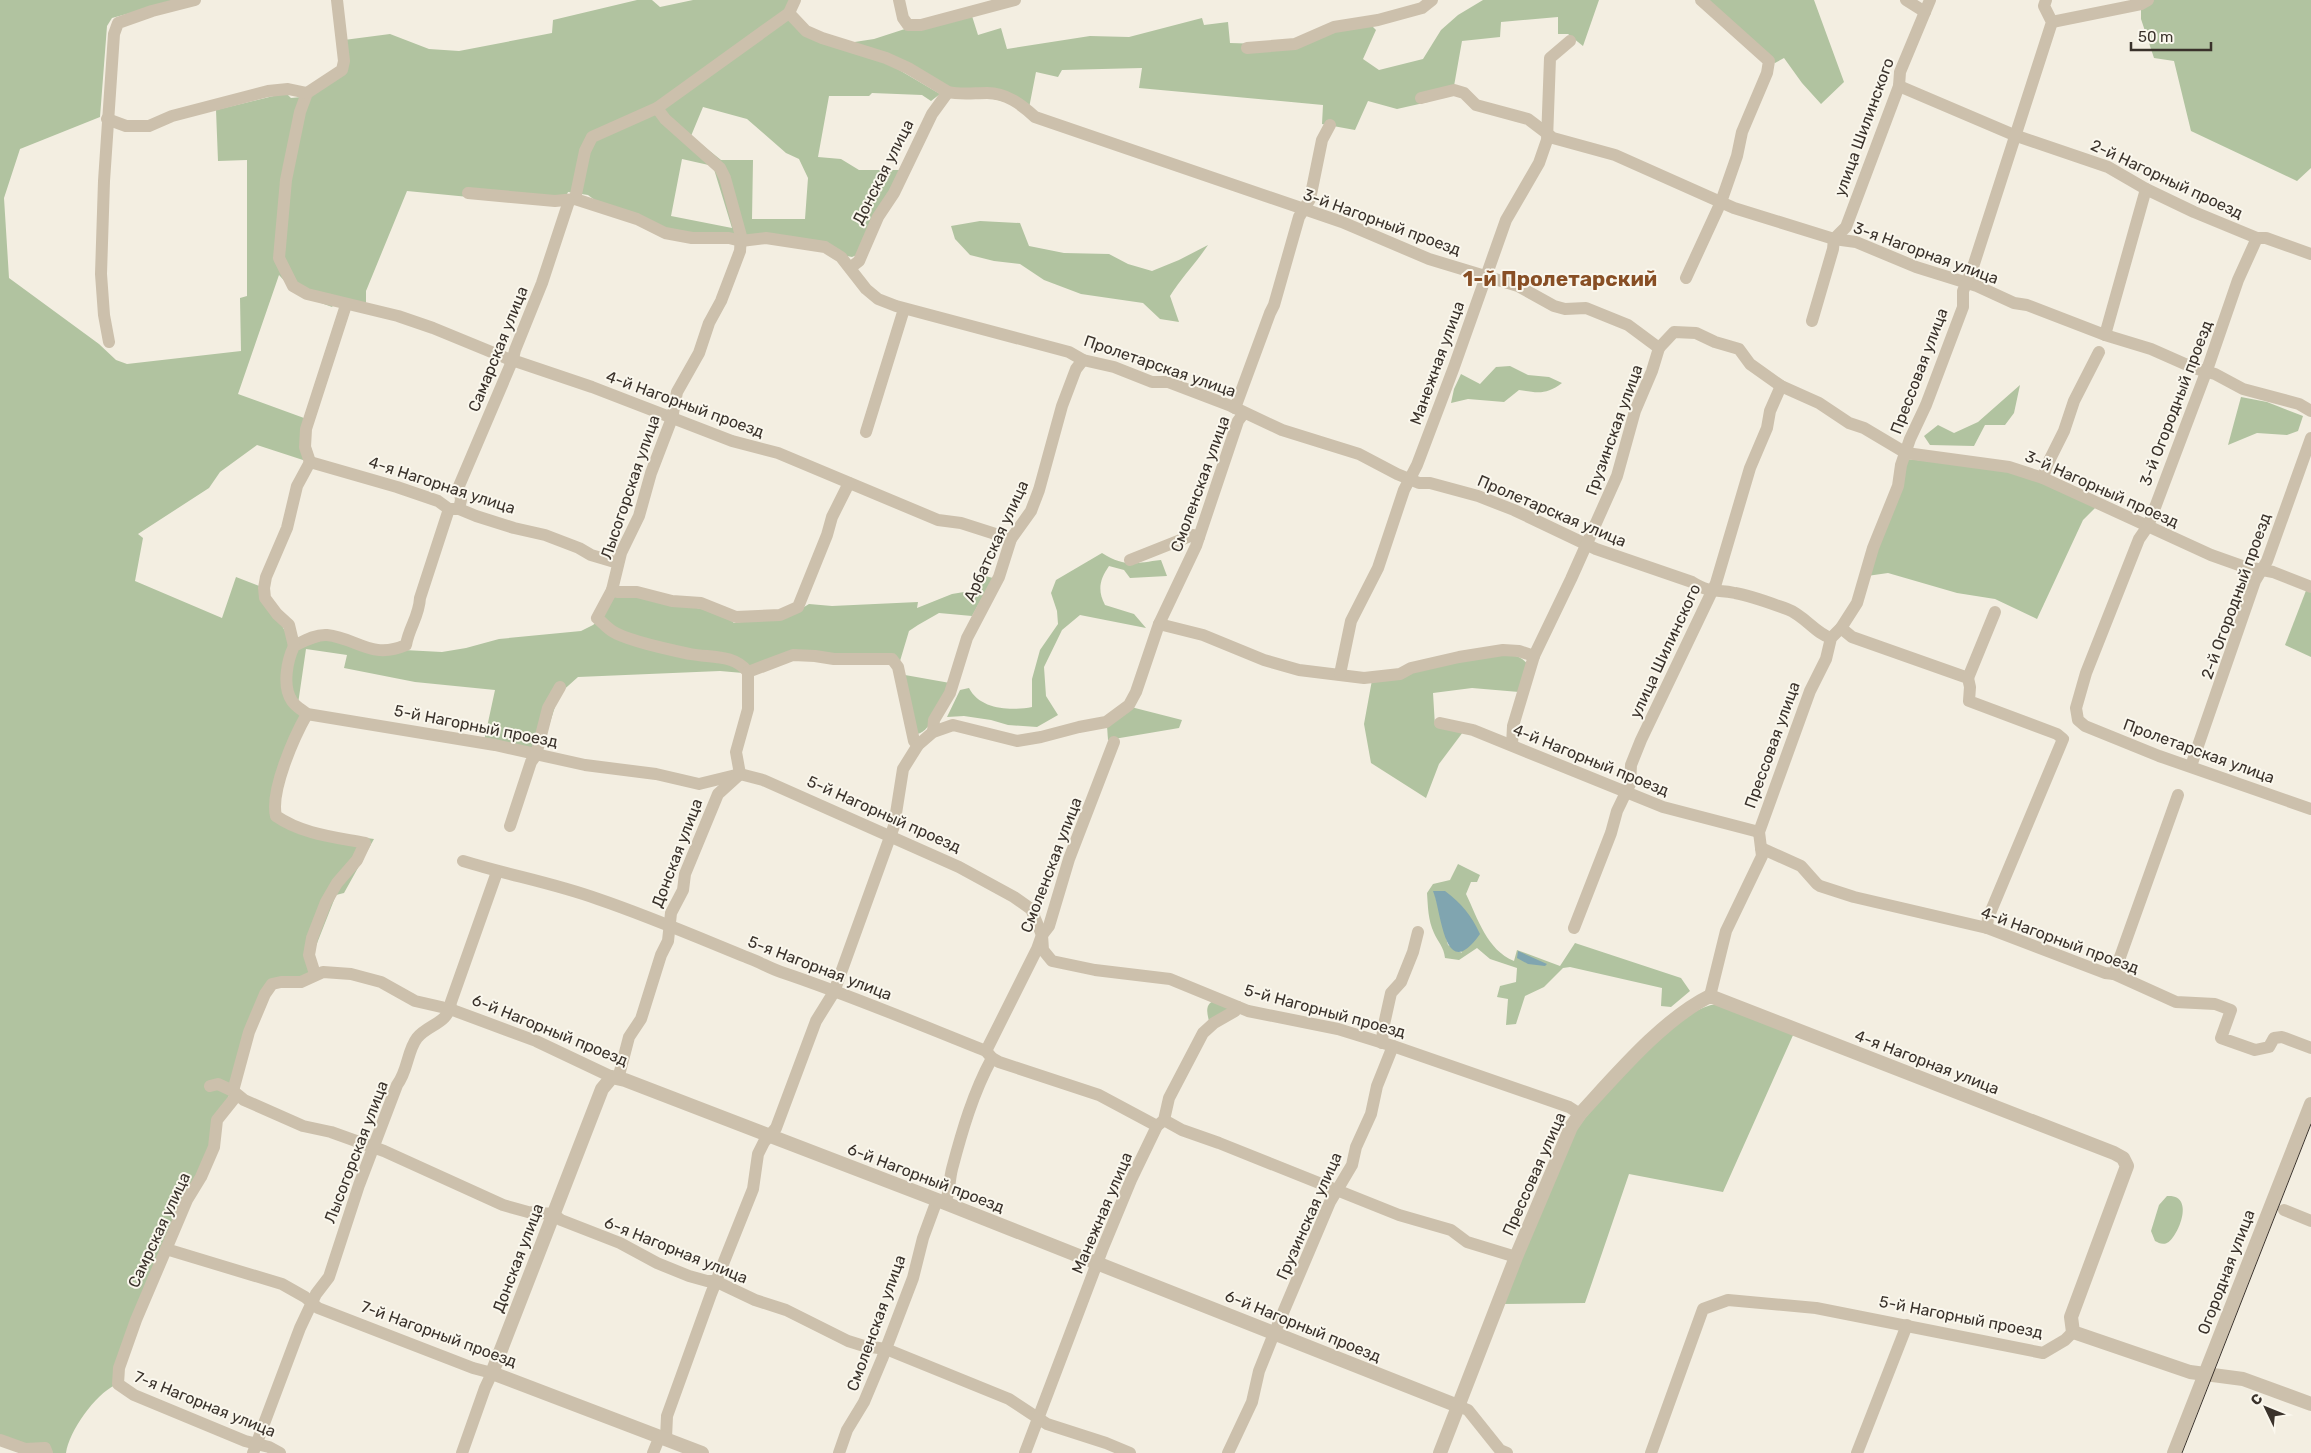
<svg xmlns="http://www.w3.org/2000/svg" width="2311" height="1453" viewBox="0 0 2311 1453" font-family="Rubik,sans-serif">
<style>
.green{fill:#b1c3a0;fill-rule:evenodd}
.water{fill:#80a5b0}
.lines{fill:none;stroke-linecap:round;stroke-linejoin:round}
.minor{stroke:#ccc0ac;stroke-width:12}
.tertiary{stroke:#ccc0ac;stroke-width:14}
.tram{stroke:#3a322b;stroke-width:1}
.labels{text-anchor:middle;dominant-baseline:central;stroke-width:4;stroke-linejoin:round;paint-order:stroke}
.street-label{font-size:16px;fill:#3a322b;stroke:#faf7ed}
.district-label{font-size:21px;font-weight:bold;fill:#884f25;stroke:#faf7ed}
</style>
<rect width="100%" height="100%" fill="#f3eee1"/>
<g class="green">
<path d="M 0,0 L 178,0 L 112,18 L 107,26 L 100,117 L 20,149 L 4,198 L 9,278 L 99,344 L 116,360 L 127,364 L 241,351 L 240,298 L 247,296 L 247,160 L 218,161 L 216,110 L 286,93 L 291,98 L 312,96 L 346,71 L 344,40 L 390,34 L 429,49 L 459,51 L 552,33 L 553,20 L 637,0 L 652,0 L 660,7 L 693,0 L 790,0 L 792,24 L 884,61 L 940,94 L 931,101 L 922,95 L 872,93 L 869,96 L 829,96 L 818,157 L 841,159 L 859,170 L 903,170 L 859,254 L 852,257 L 744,235 L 692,233 L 666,228 L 596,201 L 588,195 L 568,192 L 562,206 L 407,191 L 366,291 L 366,303 L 337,300 L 332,307 L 305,297 L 291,288 L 279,275 L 238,394 L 304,418 L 303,460 L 257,445 L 220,472 L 209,488 L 138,534 L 143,538 L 135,581 L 222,618 L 236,577 L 262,587 L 290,641 L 283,679 L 302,717 L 277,806 L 278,813 L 311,830 L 374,839 L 344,893 L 336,895 L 312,956 L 309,975 L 271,983 L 232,1086 L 212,1147 L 115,1385 C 95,1395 69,1431 66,1453 L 39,1453 L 0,1443 ZM 703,107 L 747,119 L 786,153 L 799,159 L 808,178 L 805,219 L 752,219 L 753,160 L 721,160 L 691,136 ZM 682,159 L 713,166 L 732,228 L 671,216 Z"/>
<path d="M 1483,0 L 1599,0 L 1583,46 L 1568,34 L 1558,34 L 1558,17 L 1501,22 L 1500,37 L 1462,41 L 1454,86 L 1428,102 L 1397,109 L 1368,101 L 1355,130 L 1322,124 L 1323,105 L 1139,88 L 1142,68 L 1062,70 L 1058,77 L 1036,72 L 1029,108 L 950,88 L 848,43 L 874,39 L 908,28 L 972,16 L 978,35 L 1001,28 L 1007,49 L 1090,36 L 1129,37 L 1202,18 L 1204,25 L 1228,22 L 1230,43 L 1263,44 L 1372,26 L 1376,30 L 1363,59 L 1379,70 L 1423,59 L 1441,30 L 1458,15 Z"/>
<path d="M 1708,0 L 1814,0 L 1844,82 L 1821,104 L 1802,83 L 1784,58 L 1775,63 Z"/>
<path d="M 2153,0 L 2311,0 L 2311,168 L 2297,181 L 2191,131 L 2174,61 L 2154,58 L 2141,19 L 2141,7 Z"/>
<path d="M 980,221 L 1020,223 L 1029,246 L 1064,253 L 1109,254 L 1128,264 L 1152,271 L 1179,260 L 1208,245 C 1196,263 1182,277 1170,296 L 1179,322 L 1160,319 L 1143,303 L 1081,294 L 1044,280 L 1020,264 L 994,261 L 970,255 L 955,239 L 951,226 Z"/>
<path d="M 1510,366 L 1528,375 L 1549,377 L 1562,383 C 1546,395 1538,393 1519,390 L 1504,402 L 1468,399 L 1451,403 L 1454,389 L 1461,374 L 1480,384 L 1496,367 Z"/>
<path d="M 2020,385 L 2014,413 L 2005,425 L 1985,425 L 1974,446 L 1930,445 L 1924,436 L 1938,425 L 1954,433 L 1978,422 Z"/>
<path d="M 2241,397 L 2267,402 L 2303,416 L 2298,431 L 2287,435 L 2257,433 L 2228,445 Z"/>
<path d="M 1907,459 L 2008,470 L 2042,482 L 2096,507 L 2083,520 L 2037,619 L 1995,599 L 1957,593 L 1888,573 L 1867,576 Z"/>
<path d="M 1102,553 C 1126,568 1135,563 1161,560 L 1167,576 L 1130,578 L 1124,570 L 1109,566 C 1100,579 1097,590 1105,605 L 1134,614 L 1146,628 L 1080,615 L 1062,630 L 1044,667 L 1046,696 L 1058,715 L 1037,727 L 1008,725 L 991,720 L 964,716 L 947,717 L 960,690 L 969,688 C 980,710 1012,711 1032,707 L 1032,679 L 1040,650 L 1058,624 L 1057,611 L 1051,593 L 1056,580 Z"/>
<path d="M 981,575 L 993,578 L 972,616 L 939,613 L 918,625 L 909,631 L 900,661 L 834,657 L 814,652 L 743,673 L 720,671 L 578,677 L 559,694 L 541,751 L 484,741 L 495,690 L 415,682 L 344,668 L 347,655 L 306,649 L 298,704 L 290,689 L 294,653 L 298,648 L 326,639 L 404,650 L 442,652 L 466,648 L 499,639 L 581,631 L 593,625 L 600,619 L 612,598 L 617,596 L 636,596 L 722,613 L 734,623 L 791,615 L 809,604 L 832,606 L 918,602 L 917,608 L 952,594 L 970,591 Z"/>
<path d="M 2307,588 L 2311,590 L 2311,657 L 2285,645 Z"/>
<path d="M 1480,656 C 1493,656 1519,650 1527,664 L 1519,692 L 1472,688 L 1433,693 L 1435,726 L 1463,732 L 1439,764 L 1426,798 L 1371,763 L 1364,724 L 1372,680 Z"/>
<path d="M 905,675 L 950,683 C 943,696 932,732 917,734 Z"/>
<path d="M 1131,707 L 1182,720 L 1179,728 L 1108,740 L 1107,726 Z"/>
<path d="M 1458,864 L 1480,875 L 1477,882 L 1471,882 L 1466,894 C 1478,919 1487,950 1514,961 L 1517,950 L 1560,966 L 1575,943 L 1681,978 L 1690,991 L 1671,1007 L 1661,1006 L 1662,988 L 1570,967 L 1563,968 L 1544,987 L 1525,996 L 1516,1024 L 1506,1025 L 1508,999 L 1497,997 L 1500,986 L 1516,982 L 1517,968 L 1490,959 L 1477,948 L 1459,960 L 1445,958 C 1444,947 1438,942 1434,933 C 1428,920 1428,907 1427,893 L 1433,884 L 1450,880 ZM 1434,891 L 1462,953 L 1448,945 Z"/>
<path d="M 1213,1001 L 1232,1009 L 1209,1021 C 1207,1013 1205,1005 1213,1001 Z"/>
<path d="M 1711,1005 L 1723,1005 L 1794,1033 L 1723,1192 L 1629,1174 L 1585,1303 L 1502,1304 L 1575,1132 C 1589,1111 1607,1093 1625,1074 C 1650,1048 1675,1016 1711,1005 Z"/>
<path d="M 2167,1196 C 2197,1194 2177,1239 2167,1243 C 2162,1245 2159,1243 2155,1241 L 2151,1231 L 2159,1205 Z"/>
</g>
<g class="water">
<path d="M 1433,891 L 1445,891 C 1462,904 1471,915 1480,934 C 1444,985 1442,913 1433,891 Z"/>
<path d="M 1518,951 L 1547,964 L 1545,966 L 1528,964 L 1517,958 Z"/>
</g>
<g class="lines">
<g class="minor">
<path d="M 899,0 L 903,18 L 908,25 L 921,25 L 1015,0"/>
<path d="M 1906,0 L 1925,12"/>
<path d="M 789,13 L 806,31 L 822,38 L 886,58 L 908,68 L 948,92 C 960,95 974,93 987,93 C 1006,93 1021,104 1035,117 L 1342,222 L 1429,259 L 1518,286 L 1554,306 L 1565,309 L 1586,308 L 1628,325 L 1659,348 L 1674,332 L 1696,333 L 1715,342 L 1739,349 L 1750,364 L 1781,386 L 1819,403 L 1849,423 L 1864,428 L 1906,453 L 2009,467 L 2043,478 L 2211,555 L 2242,566 L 2273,572 L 2311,587"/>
<path d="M 2052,22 L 2141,4 L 2148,0"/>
<path d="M 1247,48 L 1295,44 L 1334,27 L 1378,20 L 1422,8 L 1432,0"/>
<path d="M 1899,86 L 2014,135 L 2108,167 L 2146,189 L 2194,212 L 2257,238 L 2266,238 L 2311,254"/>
<path d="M 307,93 L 300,112 L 286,180 L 279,258 L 293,286 L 307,294 L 398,316 L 433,328 L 506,358 L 592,387 L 732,441 L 778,453 L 938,520 L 961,523 L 1011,539"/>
<path d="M 307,93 L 342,70 L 344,61 L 337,0"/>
<path d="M 1421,98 L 1454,90 L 1464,93 L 1476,105 L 1528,119 L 1553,138 L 1615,155 L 1734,208 L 1834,239 L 1856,242 L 1916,267 L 1977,286 L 2014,303 L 2027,305 L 2105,335 L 2151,349 L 2194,368 L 2215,374 L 2243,389 L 2299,404 L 2311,411"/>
<path d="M 657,108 L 665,119 L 720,168 L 725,178 L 741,236 L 740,251 L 721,301 L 709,323 L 699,353 L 677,392 L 672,418 L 651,473 L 639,516 L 621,553 L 612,590 L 597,618 C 602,622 607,628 612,631 C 627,641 671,650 690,654 C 711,658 734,654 748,672"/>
<path d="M 107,119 L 126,126 L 149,126 L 172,116 L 268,91 L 288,89 L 307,93"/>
<path d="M 468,193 L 555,201 L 575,199 L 637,219 L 665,233 L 692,238 L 729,238 L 741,241 L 766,238 L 825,247 L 841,257 L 866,289 L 878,299 L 896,306 L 1069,352 L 1083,360 L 1114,367 L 1152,382 L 1168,382 L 1231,406 L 1282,430 L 1359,454 L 1397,474 L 1419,483 L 1430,483 L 1478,496 L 1514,510 L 1596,549 L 1692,582 C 1711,594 1716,589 1735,593 C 1752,596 1770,603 1787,609 C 1804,615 1816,634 1831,638"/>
<path d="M 575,199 L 585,151 L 592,137 L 657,108 L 789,13 L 795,0"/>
<path d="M 2257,238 L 2238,280 L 2208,367 L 2148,526 L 2139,539 L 2086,673 L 2076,708 L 2078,720 L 2085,726 L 2159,756 L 2311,809"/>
<path d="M 850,268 L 859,261 L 878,217 L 894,193 L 932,114 L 948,92"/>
<path d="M 1686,278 L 1721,202 L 1737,156 L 1742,132 L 1767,73 L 1769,61 L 1701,0"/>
<path d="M 1812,321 L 1833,249 L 1834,239 L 1846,227 L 1899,86 L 1900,72 L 1930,0"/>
<path d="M 2105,335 L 2146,189"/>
<path d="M 109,342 L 104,315 L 101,274 L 104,181 L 114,34 L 118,23 L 152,11 L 195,0"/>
<path d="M 1235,408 L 1270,313 L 1274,305 L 1299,217 L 1310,199 L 1322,140 L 1330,125"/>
<path d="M 866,432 L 904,309"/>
<path d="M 310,462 L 397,487 L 438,501 L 449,509 L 459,509 L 476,516 L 514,528 L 545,535 L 579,548 L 591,555 L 618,563"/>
<path d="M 310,462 L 305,447 L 306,429 L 346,305"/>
<path d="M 2043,478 L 2047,465 L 2064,431 L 2074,401 L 2099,352"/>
<path d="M 449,509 L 420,598 C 419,617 409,627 406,645 C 371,660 357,638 327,635 C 316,634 304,641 294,646 C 287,661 282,686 292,701 C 295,706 302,710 307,714 L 495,745 L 585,765 L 656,774 L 699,784 L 740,774 L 763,780 L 959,867 L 1014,897 L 1031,909 L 1042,935 L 1043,950 L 1052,961 L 1095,970 L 1170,979 L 1248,1011 L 1338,1029 L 1393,1046 L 1569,1107 L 1580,1114"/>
<path d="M 459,509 L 461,500 L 459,486 L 513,359 L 515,350 L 542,283 L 569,201"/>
<path d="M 1130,560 L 1193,535 L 1199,537"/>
<path d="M 612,590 L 617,592 L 637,592 L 672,601 L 701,603 L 736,617 L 780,615 L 798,607 L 827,535 L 832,517 L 849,483"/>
<path d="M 1159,624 L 1203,635 L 1264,660 L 1299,670 L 1364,678 L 1400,674 L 1411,668 L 1459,657 L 1503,650 L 1519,651 L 1534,656"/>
<path d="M 1841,628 L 1852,637 L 1968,678 L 1970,687 L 1969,701 L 2057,734 L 2063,739 L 1988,918 L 1987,928"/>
<path d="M 294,646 L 289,625 L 277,614 L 265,598 L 264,588 L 266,577 L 287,528 L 297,486 L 310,462"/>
<path d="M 748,672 L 793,655 L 815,656 L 834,659 L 892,659 L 898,667 L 914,741 L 918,745"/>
<path d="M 1340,674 L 1351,621 L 1378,568 L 1404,490 L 1417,465 L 1454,367 L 1506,220 L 1539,163 L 1547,140 L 1550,58 L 1570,41"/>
<path d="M 1968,678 L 1995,612"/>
<path d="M 307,714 C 294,737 270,791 276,816 C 302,834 334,837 365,843 L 357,860 L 337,883 L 326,902 L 312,938 L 309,955 L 315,974"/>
<path d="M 1440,723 L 1473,730 L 1663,807 L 1759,832"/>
<path d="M 933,732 L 934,720 L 950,693 L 967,638 L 999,577 L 1011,539 L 1031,511 L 1039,490 L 1062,406 L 1076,369 L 1083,360"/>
<path d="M 1512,745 L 1513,726 L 1534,656 L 1571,579 L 1617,476 L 1635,411 L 1652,371 L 1659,348"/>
<path d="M 2191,766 L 2255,581 L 2267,561 L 2311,438"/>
<path d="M 510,826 L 531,762 L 536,755 L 548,708 L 560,687"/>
<path d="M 1761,848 L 1801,866 L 1817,884 L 1820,886 L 1854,897 L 1987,928 L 2105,973 L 2114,974 L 2176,1002 L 2215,1004 L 2231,1010 L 2221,1038 L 2255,1050 L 2269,1047 L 2274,1038 L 2282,1037 L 2311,1048"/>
<path d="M 463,861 C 508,875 554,883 598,899 C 648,916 697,937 746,957 C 758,961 769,968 781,972 C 850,995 918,1024 986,1051 L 992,1058 L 999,1062 L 1099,1095 L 1157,1126"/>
<path d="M 1574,928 L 1611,833 L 1617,811 L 1630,784 L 1631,765 L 1641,740 L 1716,583 L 1750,468 L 1767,428 L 1770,411 L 1781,386"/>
<path d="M 2114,974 L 2178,795"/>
<path d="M 1710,996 L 1726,931 L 1762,856 L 1759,832 L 1810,691 L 1826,659 L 1831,638 L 1841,628 L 1857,603 L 1873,548 L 1898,486 L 1901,465 L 1910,439 L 1926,405 L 1963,307 L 1963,291 L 1972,270 L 2052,22 L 2044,6 L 2046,0"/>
<path d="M 1382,1043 L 1383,1029 L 1391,993 L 1401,982 L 1413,952 L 1418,932"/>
<path d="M 986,1051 L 1037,949 L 1042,935 L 1049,926 L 1069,859 L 1114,742"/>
<path d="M 618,1079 L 629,1037 L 641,1019 L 661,955 L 668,941 L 671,913 L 683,890 L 685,874 L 718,794 L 740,774 L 736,752 L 748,709 L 748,672"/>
<path d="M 210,1086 L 218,1084 L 233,1091 L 244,1100 L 303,1126 L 331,1132 L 384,1151 L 503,1205 L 528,1212 L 553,1214 L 561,1220 L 620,1243 L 657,1263 L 689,1276 L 707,1281 L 715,1281 L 755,1300 L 786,1310 L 848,1341 L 864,1346 L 886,1349 L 1009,1399 L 1047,1424 L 1106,1443 L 1130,1453"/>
<path d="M 233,1091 L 249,1032 L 265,994 L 272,984 L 281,982 L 301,982 L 323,972 L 351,974 L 381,982 L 415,1001 L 450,1009 L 536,1041 L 612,1077"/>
<path d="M 237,1095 L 217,1120 L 214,1147 L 201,1177 L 187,1200 L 136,1320 L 119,1368 L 118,1384 L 134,1395 L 245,1441 L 269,1447 L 280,1453"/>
<path d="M 1164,1120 L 1182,1130 L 1219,1143 L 1399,1215 L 1451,1230 L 1467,1242 L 1516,1257"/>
<path d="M 945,1203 C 950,1192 949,1181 952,1169 C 962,1131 973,1093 992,1058"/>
<path d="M 2284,1210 L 2311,1221"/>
<path d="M 166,1249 L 282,1284 L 305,1297 L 318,1308 L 473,1368 L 492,1373 L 485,1388 L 462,1453"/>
<path d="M 1458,1406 L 1468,1410 L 1500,1450 L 1507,1453"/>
<path d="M 666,1438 L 667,1416 L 711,1294 L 753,1189 L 758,1154 L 764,1142 L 776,1128 L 816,1021 L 834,992 L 894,826 L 903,769 L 918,745 L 933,732 L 953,725 L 1017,741 L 1041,737 L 1079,727 L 1106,722 L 1129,705 L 1136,692 L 1159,624 L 1196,546 L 1238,421 L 1244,413"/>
<path d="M 0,1440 L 25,1449 L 45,1448 L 47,1453"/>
<path d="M 253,1453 L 300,1328 L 316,1294 L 329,1277 L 359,1185 L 397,1085 C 408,1071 407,1051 417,1038 C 428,1024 449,1024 451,1002 L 497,872"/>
<path d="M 653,1453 L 660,1436"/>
<path d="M 839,1453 L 847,1430 L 864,1402 L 882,1359 L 913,1278 L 923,1238 L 937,1200"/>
<path d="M 1025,1453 L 1102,1250 L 1131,1180 L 1157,1126 L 1164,1120 L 1169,1098 L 1203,1033 L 1214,1023 L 1235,1011 L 1238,1007"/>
<path d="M 1228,1453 L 1252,1402 L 1259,1371 L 1271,1341 L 1330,1202 L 1352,1165 L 1356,1147 L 1371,1114 L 1377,1086 L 1393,1046"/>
<path d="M 1651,1453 L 1703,1309 L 1728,1300 L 1816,1308 L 2043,1353 L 2065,1340 L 2073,1332"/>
<path d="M 1857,1453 L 1907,1325"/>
</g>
<g class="tertiary">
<path d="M 702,1453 L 492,1373 L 602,1089 L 612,1077 L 625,1080 L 945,1203 L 1458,1406"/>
<path d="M 1440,1453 L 1516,1257 L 1571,1127 L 1580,1114 C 1616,1075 1663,1019 1710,996 L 2114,1153 L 2123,1158 L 2127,1166 L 2071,1317 L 2073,1332 L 2190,1372 L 2243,1379 L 2311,1404"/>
<path d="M 2174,1453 L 2311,1104"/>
</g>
<path class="tram" d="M 2182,1453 L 2311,1124"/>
</g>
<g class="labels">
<g class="street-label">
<text transform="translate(1864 127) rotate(-70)">улица Шилинского</text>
<text transform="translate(883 172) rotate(-63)">Донская улица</text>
<text transform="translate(2167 179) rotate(25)">2-й Нагорный проезд</text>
<text transform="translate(1382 222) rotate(20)">3-й Нагорный проезд</text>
<text transform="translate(1926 253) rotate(20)">3-я Нагорная улица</text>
<text transform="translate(498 349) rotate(-68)">Самарская улица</text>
<text transform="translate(1437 363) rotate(-70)">Манежная улица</text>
<text transform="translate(1160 366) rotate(19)">Пролетарская улица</text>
<text transform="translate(1919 371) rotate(-69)">Прессовая улица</text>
<text transform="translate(2176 403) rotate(-69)">3-й Огородный проезд</text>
<text transform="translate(685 404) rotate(20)">4-й Нагорный проезд</text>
<text transform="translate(1614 430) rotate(-70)">Грузинская улица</text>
<text transform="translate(1200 484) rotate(-70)">Смоленская улица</text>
<text transform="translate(442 485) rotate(18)">4-я Нагорная улица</text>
<text transform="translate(630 487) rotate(-71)">Лысогорская улица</text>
<text transform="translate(2102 489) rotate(24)">3-й Нагорный проезд</text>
<text transform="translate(1552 511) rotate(23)">Пролетарская улица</text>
<text transform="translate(996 541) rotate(-65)">Арбатская улица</text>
<text transform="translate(2236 596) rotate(-70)">2-й Огородный проезд</text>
<text transform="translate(1665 651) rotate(-65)">улица Шилинского</text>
<text transform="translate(476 726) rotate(11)">5-й Нагорный проезд</text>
<text transform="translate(1772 745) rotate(-70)">Прессовая улица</text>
<text transform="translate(2199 751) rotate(20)">Пролетарская улица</text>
<text transform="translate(1591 760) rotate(22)">4-й Нагорный проезд</text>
<text transform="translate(884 814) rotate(24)">5-й Нагорный проезд</text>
<text transform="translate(677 853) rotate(-69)">Донская улица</text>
<text transform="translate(1051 865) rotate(-69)">Смоленская улица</text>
<text transform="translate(2060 940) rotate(20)">4-й Нагорный проезд</text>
<text transform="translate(820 968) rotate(21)">5-я Нагорная улица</text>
<text transform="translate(1325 1011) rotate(15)">5-й Нагорный проезд</text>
<text transform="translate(550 1030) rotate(22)">6-й Нагорный проезд</text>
<text transform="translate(1927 1062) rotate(21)">4-я Нагорная улица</text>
<text transform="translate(356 1152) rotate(-69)">Лысогорская улица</text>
<text transform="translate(1534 1174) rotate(-66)">Прессовая улица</text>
<text transform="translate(926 1178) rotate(21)">6-й Нагорный проезд</text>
<text transform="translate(1102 1213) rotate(-67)">Манежная улица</text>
<text transform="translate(1309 1216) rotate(-66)">Грузинская улица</text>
<text transform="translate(159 1230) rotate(-65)">Самрская улица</text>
<text transform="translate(676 1250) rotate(22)">6-я Нагорная улица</text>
<text transform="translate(518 1258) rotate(-69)">Донская улица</text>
<text transform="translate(2226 1272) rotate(-69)">Огородная улица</text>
<text transform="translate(1961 1317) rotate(11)">5-й Нагорный проезд</text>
<text transform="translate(876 1323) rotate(-70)">Смоленская улица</text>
<text transform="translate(1303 1326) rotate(22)">6-й Нагорный проезд</text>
<text transform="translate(439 1334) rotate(20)">7-й Нагорный проезд</text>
<text transform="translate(205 1404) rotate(22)">7-я Нагорная улица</text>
</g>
<g class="district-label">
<text x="1560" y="278">1-й Пролетарский</text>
</g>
</g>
<g transform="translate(2266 1408) rotate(313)" stroke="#faf7ed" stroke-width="4" paint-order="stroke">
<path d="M0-4L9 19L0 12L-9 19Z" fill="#3a322b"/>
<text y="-8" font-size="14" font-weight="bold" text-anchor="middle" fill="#3a322b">С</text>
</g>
<path d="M2131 42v8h80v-8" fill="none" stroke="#3a322b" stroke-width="2.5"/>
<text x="2138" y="42" font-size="15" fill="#3a322b" stroke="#faf7ed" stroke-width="4" paint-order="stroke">50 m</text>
</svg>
